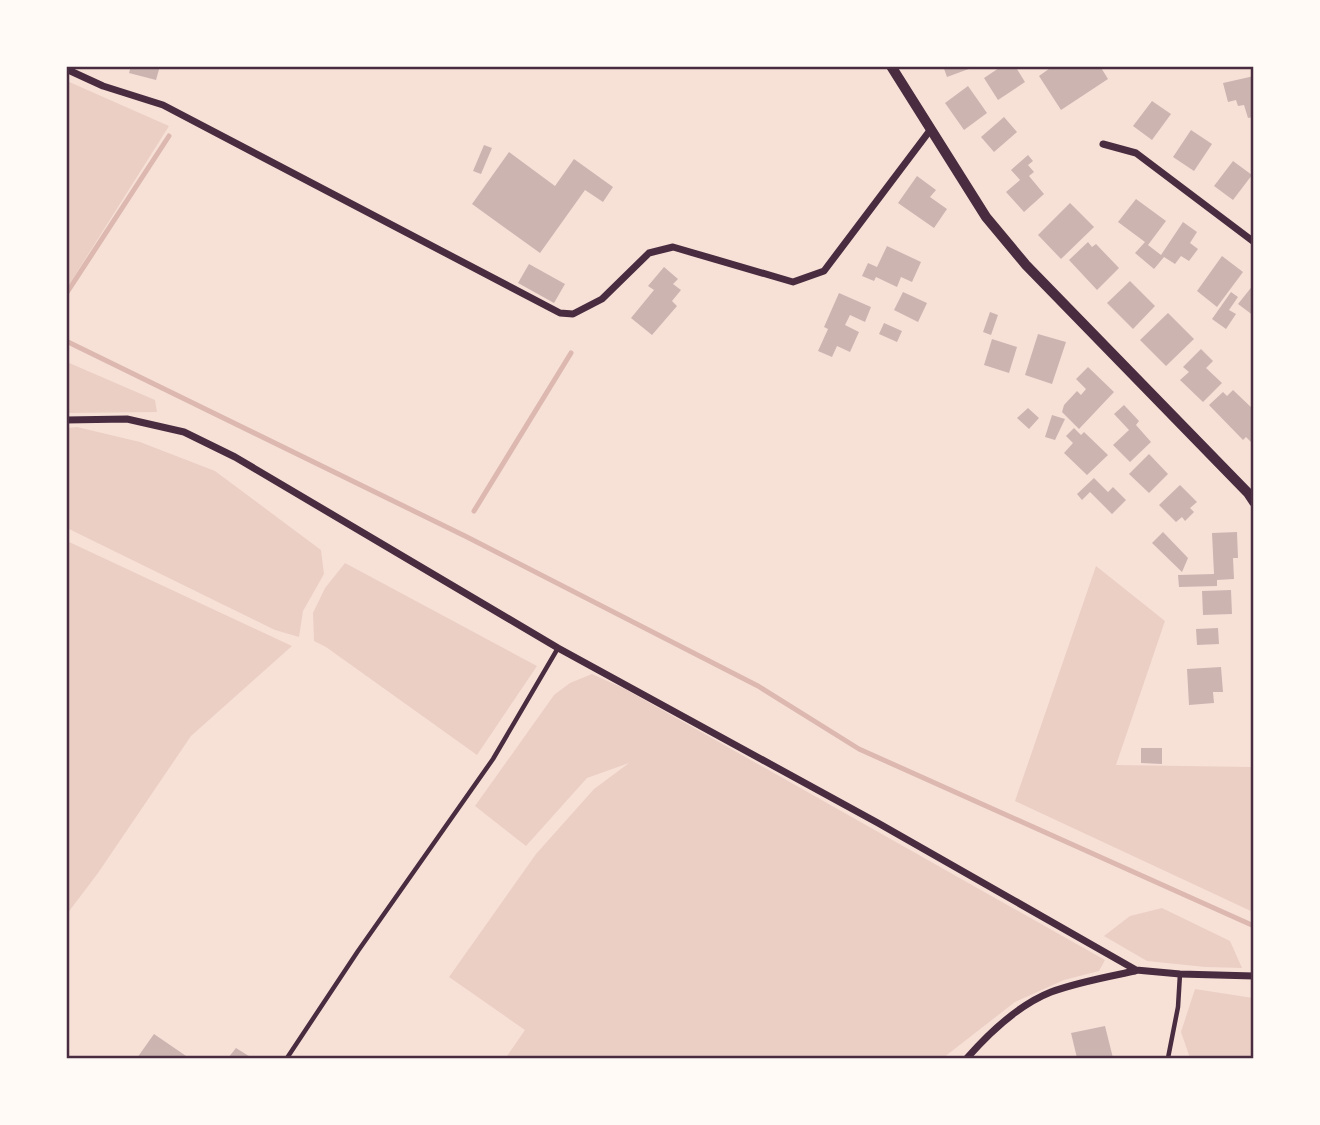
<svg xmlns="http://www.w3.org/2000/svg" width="1320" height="1125" viewBox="0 0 1320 1125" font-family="'IBM Plex Sans',sans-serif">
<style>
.green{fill:#ebcfc5}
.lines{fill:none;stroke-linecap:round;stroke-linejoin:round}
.stream{stroke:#dcb8b0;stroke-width:5}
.building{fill:#ccb4b1}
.service{stroke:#4a2c40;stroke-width:4.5}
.minor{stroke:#4a2c40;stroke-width:7}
.tertiary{stroke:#4a2c40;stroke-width:10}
.neatline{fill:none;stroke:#4a2c40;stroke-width:2.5}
</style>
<rect width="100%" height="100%" fill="#f7e1d7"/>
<g class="green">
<path d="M 67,81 L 169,126 L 67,288 Z"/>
<path d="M 67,362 L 155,400 L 157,412 L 67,413 Z"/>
<path d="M 77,427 L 140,442 L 215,471 L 321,550 L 324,574 L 303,611 L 299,637 L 275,630 L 67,528 L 67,428 Z"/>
<path d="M 67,541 L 292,646 L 191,736 L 98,873 L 67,914 Z"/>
<path d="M 345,563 L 537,666 L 477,755 L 326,647 L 314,641 L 313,613 L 325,588 Z"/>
<path d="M 1096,566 L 1165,621 L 1116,765 L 1252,767 L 1253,912 L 1015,801 Z"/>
<path d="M 592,674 L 625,689 L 1105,960 L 1099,971 L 1064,980 L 1015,1002 L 943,1058 L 509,1058 L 507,1056 L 525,1030 L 449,977 L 536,854 L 594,789 L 629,763 L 587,778 L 526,846 L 475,806 L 554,695 L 570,683 Z"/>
<path d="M 1162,908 L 1230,941 L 1242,968 L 1205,967 L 1147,961 L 1104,936 L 1130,916 Z"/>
<path d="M 1195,989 L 1253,998 L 1253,1058 L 1190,1058 L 1181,1032 Z"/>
</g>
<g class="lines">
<g class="stream">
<path d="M 66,294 L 169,136"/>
<path d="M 66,341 L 467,537 L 758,686 L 859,749 L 1254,926"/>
<path d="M 474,511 L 571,353"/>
</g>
</g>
<g class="building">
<path d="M 131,66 L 160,66 L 156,80 L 129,73 Z"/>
<path d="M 943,66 L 974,66 L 974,67 L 947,77 Z"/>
<path d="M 1002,66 L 1015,66 L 1025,82 L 998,100 L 984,78 Z"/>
<path d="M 1053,66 L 1100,66 L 1108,79 L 1061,110 L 1039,76 Z"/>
<path d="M 1254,76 L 1254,117 L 1248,118 L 1244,105 L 1238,106 L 1236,100 L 1228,102 L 1223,83 Z"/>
<path d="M 968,86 L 987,113 L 964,130 L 945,103 Z"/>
<path d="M 1152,101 L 1171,114 L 1152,140 L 1133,126 Z"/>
<path d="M 1004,117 L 1017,132 L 994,152 L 981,137 Z"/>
<path d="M 1191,130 L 1212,144 L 1194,171 L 1173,157 Z"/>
<path d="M 484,145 L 492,148 L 481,174 L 473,171 Z"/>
<path d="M 509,152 L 555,186 L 574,159 L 613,187 L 603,202 L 585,190 L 540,253 L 472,204 Z"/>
<path d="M 1028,155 L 1033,161 L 1028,165 L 1034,172 L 1029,176 L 1044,194 L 1024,212 L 1006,192 L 1020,180 L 1011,170 Z"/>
<path d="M 1233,161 L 1252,175 L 1233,200 L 1214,186 Z"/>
<path d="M 917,176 L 936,190 L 930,197 L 947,209 L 934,228 L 898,203 Z"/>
<path d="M 1136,199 L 1166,221 L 1148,245 L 1161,255 L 1183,222 L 1197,232 L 1190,243 L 1198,249 L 1189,261 L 1181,256 L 1175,264 L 1164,257 L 1154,269 L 1135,253 L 1145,242 L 1118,222 Z"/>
<path d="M 1070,203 L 1094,227 L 1061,259 L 1038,235 Z"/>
<path d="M 1088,242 L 1092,247 L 1096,244 L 1119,268 L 1097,290 L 1069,260 Z"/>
<path d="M 887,246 L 921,262 L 912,282 L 901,277 L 897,287 L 876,277 L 874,281 L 862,276 L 868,263 L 877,267 Z"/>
<path d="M 1222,256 L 1243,272 L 1217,307 L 1197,291 Z"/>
<path d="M 529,264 L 565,284 L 554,303 L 518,283 Z"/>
<path d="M 664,267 L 678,279 L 673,284 L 681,290 L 672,301 L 677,306 L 652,335 L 631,318 L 654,290 L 648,286 Z"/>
<path d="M 1130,281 L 1155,306 L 1133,329 L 1107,303 Z"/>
<path d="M 1254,284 L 1254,316 L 1238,304 Z"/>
<path d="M 903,292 L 927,303 L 918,322 L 894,310 Z"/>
<path d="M 1231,292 L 1238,297 L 1229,310 L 1236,314 L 1226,329 L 1212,319 Z"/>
<path d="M 839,293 L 871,307 L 865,322 L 850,315 L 845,325 L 859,332 L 850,352 L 837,346 L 832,357 L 818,351 L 828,329 L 824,327 Z"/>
<path d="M 990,312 L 998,315 L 991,335 L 983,332 Z"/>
<path d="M 1168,313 L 1194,339 L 1166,366 L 1140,340 Z"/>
<path d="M 884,323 L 902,331 L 897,342 L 879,334 Z"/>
<path d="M 1038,334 L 1066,342 L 1052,384 L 1025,375 Z"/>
<path d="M 992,339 L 1017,347 L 1009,373 L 984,365 Z"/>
<path d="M 1201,349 L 1213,361 L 1206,368 L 1222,383 L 1203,402 L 1180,380 L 1189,372 L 1183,367 Z"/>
<path d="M 1088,367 L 1114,392 L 1079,429 L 1062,412 L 1064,405 L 1077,391 L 1081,395 L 1086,389 L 1076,379 Z"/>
<path d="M 1233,390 L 1254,410 L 1254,445 L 1246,437 L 1243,440 L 1209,405 L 1223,392 L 1227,396 Z"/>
<path d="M 1124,405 L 1139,421 L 1136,425 L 1151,442 L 1130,462 L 1113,445 L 1129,430 L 1114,414 Z"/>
<path d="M 1028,408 L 1039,418 L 1029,429 L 1017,418 Z"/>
<path d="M 1052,415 L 1065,419 L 1055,440 L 1045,437 Z"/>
<path d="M 1074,428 L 1081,435 L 1084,432 L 1108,455 L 1087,475 L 1064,453 L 1073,443 L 1066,436 Z"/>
<path d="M 1149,454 L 1168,474 L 1149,493 L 1129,474 Z"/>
<path d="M 1094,478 L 1108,492 L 1113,487 L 1126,500 L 1112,514 L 1090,492 L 1082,500 L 1077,494 Z"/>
<path d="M 1180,485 L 1197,502 L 1190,508 L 1194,512 L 1185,521 L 1182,517 L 1176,522 L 1159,505 Z"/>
<path d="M 1163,532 L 1188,558 L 1182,572 L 1152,543 Z"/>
<path d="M 1237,532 L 1238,558 L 1233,558 L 1234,579 L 1217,580 L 1217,586 L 1179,587 L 1178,575 L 1214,574 L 1212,533 Z"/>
<path d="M 1231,590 L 1232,614 L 1203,615 L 1202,591 Z"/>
<path d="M 1218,628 L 1219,644 L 1197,645 L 1196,629 Z"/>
<path d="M 1221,667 L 1223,692 L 1213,692 L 1214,703 L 1189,705 L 1187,669 Z"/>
<path d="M 1141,748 L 1162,748 L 1162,764 L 1141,763 Z"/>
<path d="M 1105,1026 L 1113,1058 L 1077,1058 L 1071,1033 Z"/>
<path d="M 154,1034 L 189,1058 L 137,1058 Z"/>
<path d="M 236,1048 L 252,1058 L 228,1058 Z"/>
</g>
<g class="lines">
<g class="service">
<path d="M 287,1058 L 358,951 L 493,759 L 558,648"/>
<path d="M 1168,1058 L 1178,1007 L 1180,974"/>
</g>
<g class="minor">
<path d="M 66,69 L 103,86 L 163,105 L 560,313 L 573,314 L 602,299 L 649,253 L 673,247 L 793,282 L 824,271 L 931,129"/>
<path d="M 1103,144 L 1136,153 L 1254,242"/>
<path d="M 66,420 L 127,419 L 184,432 L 235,457 L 558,648 L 878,823 L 1136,970 L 1180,974 L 1254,976"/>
<path d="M 967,1058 C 990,1032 1018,1005 1051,992 C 1078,982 1107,977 1135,971"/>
</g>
<path class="tertiary" d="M 891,66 L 986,217 L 1026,265 L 1248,493 L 1254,502"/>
</g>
<rect width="1320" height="1125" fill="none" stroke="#fffaf5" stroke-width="136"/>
<rect x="68" y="68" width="1184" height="989" class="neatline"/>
</svg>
